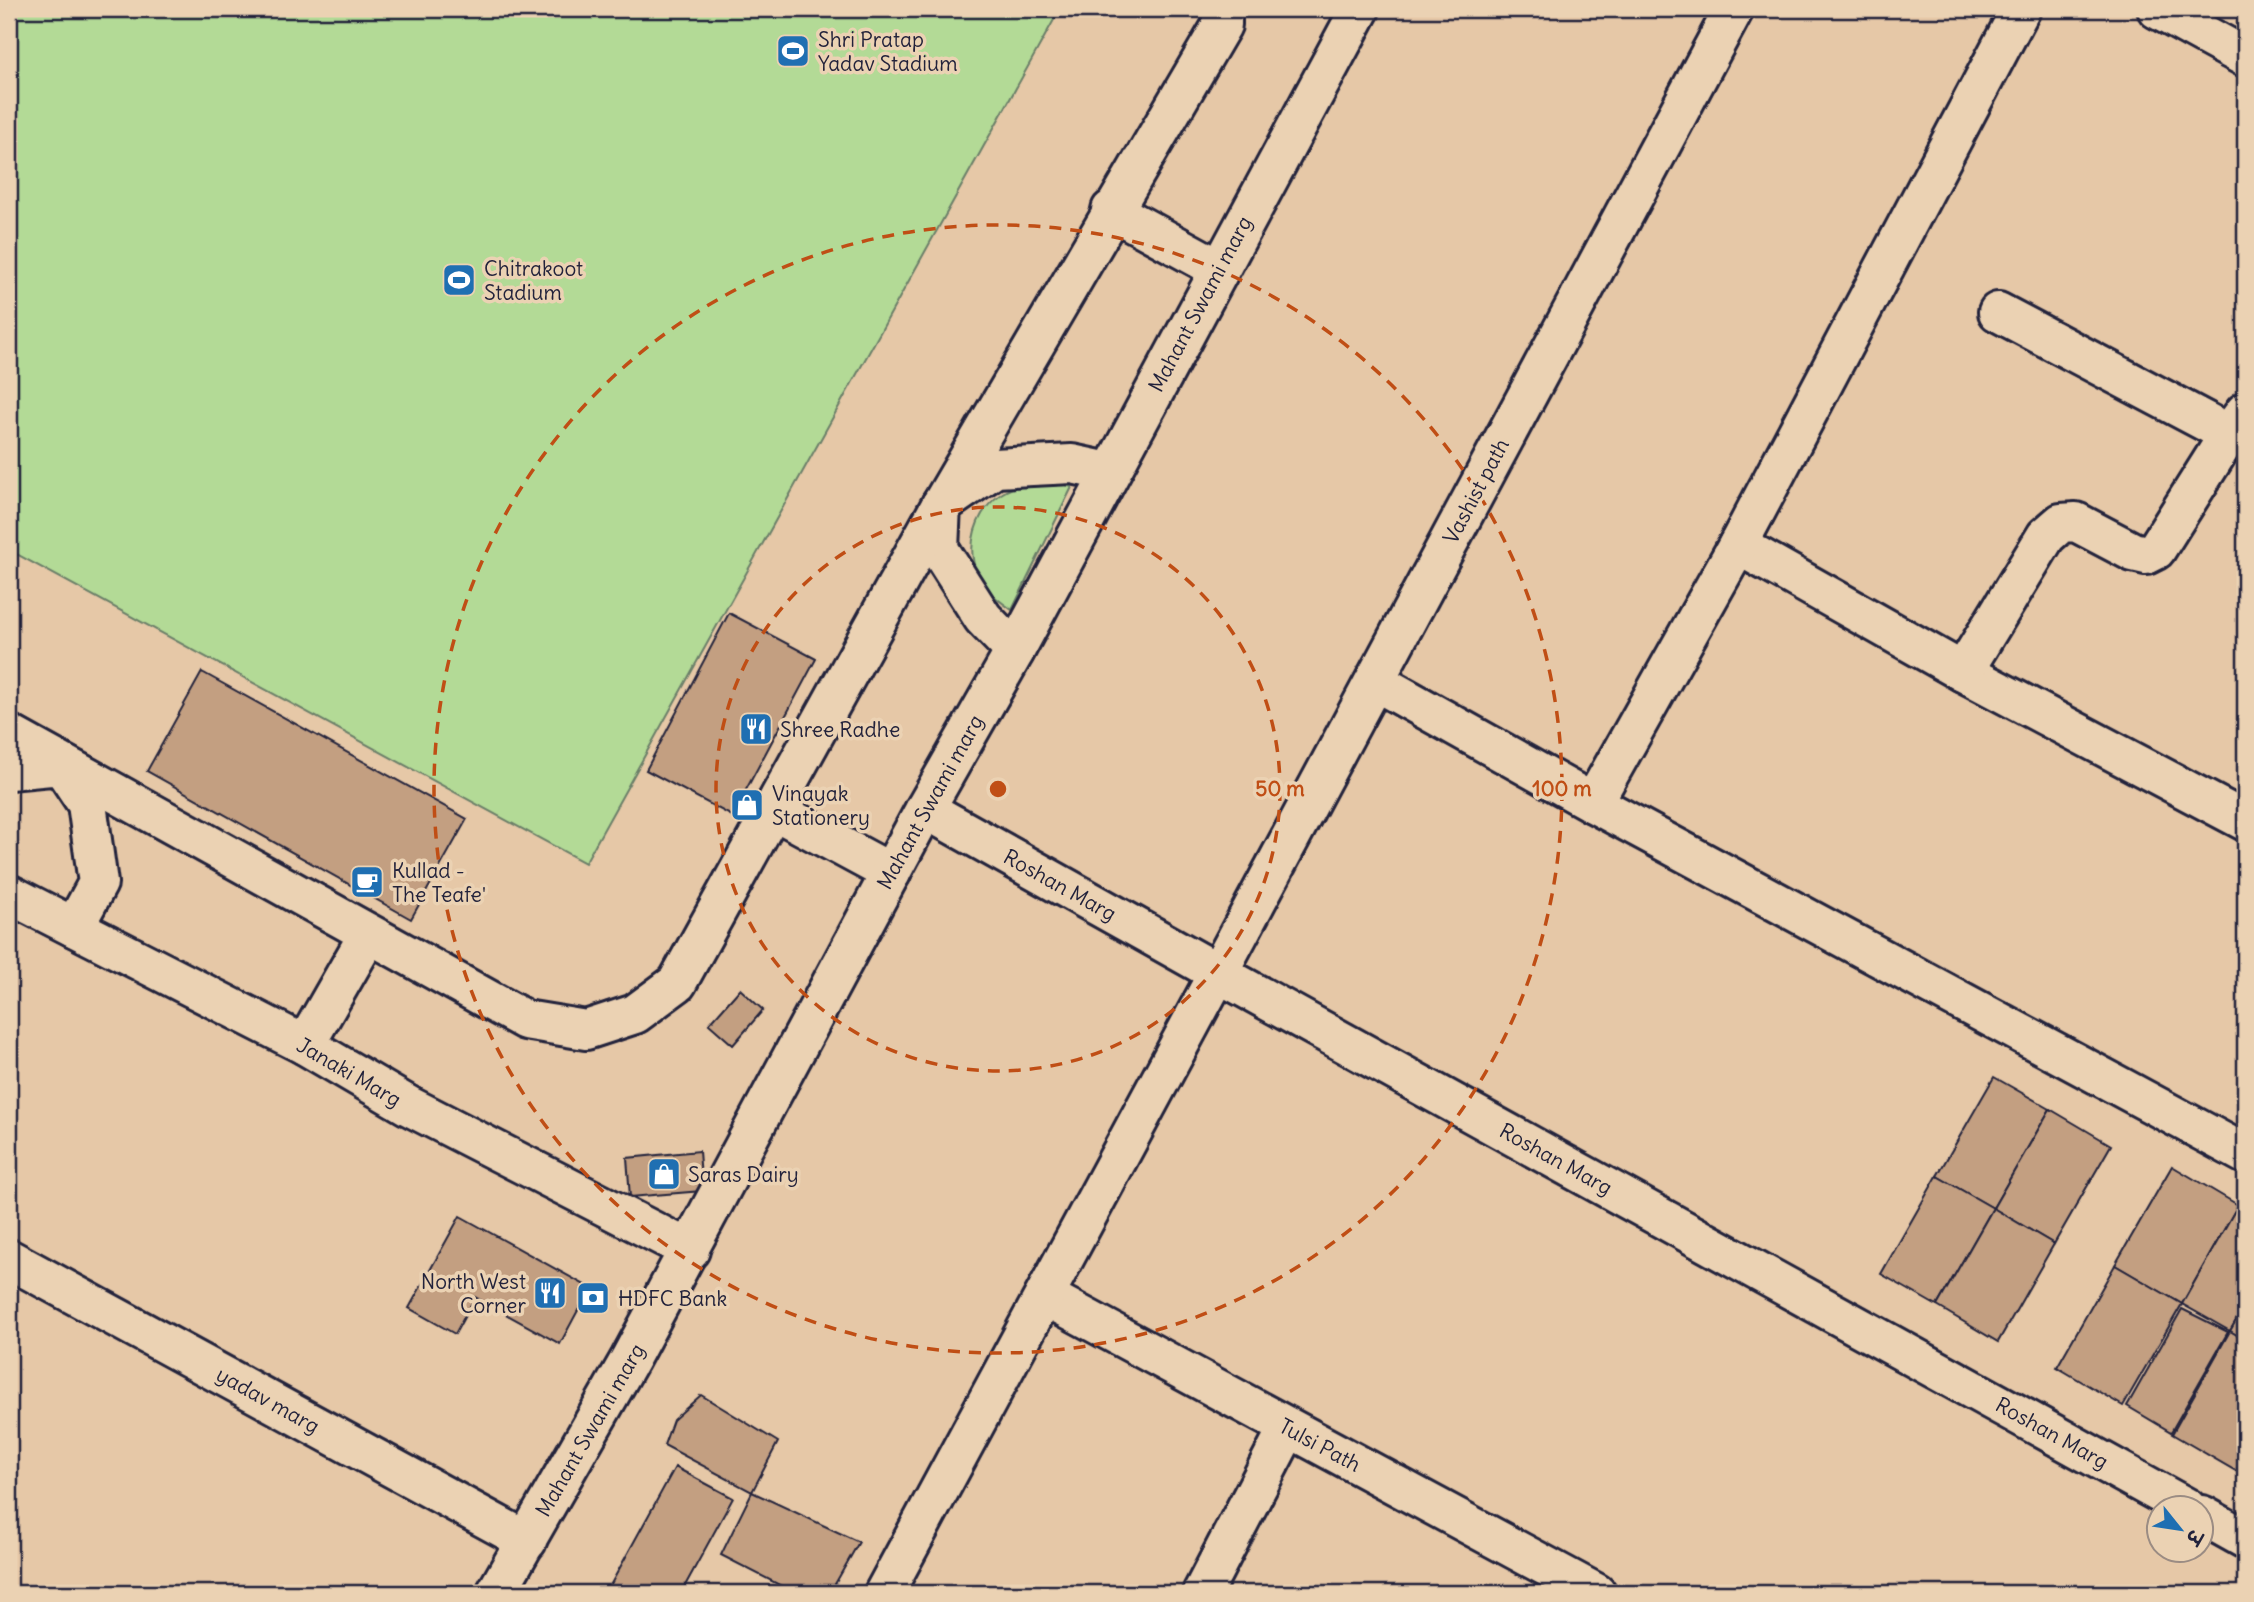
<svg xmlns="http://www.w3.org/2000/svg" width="2254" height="1602" viewBox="0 0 2254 1602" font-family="Delius,'Playpen Sans Deva',sans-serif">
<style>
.green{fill:#b3da96;stroke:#6a7e68;stroke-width:2}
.building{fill:#c39f81;stroke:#22223b;stroke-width:2}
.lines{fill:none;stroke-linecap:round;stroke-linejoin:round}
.minor-casing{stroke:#22223b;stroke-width:44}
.minor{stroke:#ebd2b3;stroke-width:38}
.ring{fill:none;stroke:#c04e15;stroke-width:3.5;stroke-dasharray:12 9}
.labels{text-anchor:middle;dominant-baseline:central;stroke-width:7;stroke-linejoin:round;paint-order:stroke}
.poi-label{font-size:21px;fill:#22223b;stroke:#ebd2b3;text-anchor:start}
.street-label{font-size:21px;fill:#22223b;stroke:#ebd2b3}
.centre{fill:#c04e15;stroke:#ebd2b3;stroke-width:3.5}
.ring-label{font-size:21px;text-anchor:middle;font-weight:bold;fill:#c04e15;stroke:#ebd2b3;stroke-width:7;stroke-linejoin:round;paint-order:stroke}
</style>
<rect width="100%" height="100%" fill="#e6c8a7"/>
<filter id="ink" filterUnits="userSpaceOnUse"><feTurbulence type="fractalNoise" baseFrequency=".0143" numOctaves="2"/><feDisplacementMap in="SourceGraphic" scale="14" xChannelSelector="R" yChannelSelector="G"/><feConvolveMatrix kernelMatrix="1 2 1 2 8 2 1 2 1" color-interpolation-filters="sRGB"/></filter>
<g filter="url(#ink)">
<g class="green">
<path d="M 9,9 L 1060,9 L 585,863 L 9,550 Z"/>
<path d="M 1053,481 L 1072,487 L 1012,610 C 1000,601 984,590 978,576 C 965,547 975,512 1001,494 C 1015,484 1036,483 1053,481 Z"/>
</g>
<g class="building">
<path d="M 729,613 L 816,659 L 732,816 L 646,770 Z"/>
<path d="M 202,672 L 467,819 L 411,919 L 147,771 Z"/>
<path d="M 740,989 L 763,1010 L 733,1045 L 709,1024 Z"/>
<path d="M 1994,1077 L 2050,1109 L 1993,1208 L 1937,1176 Z"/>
<path d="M 2050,1109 L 2111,1145 L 2054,1244 L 1993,1208 Z"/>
<path d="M 699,1151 L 702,1191 L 630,1197 L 627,1158 Z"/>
<path d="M 2172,1166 L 2238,1205 L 2182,1304 L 2115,1265 Z"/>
<path d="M 1937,1176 L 1993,1208 L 1937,1306 L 1881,1274 Z"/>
<path d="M 2238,1205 L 2245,1209 L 2245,1305 L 2230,1331 L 2182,1304 Z"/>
<path d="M 1993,1208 L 2054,1244 L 1998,1342 L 1937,1306 Z"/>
<path d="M 460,1216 L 590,1288 L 560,1344 L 475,1297 L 455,1334 L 409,1308 Z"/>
<path d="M 2115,1265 L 2182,1304 L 2123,1406 L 2057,1367 Z"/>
<path d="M 2245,1305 L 2245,1340 L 2230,1331 Z"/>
<path d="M 2182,1309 L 2228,1332 L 2171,1432 L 2127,1406 Z"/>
<path d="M 2230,1331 L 2245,1340 L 2245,1454 L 2236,1471 L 2172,1434 Z"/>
<path d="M 701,1395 L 778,1442 L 752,1492 L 664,1445 L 673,1420 Z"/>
<path d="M 675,1467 L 733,1498 L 681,1593 L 606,1593 Z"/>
<path d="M 752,1492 L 859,1542 L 830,1593 L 795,1593 L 721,1555 Z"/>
</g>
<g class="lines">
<defs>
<g id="minor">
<path d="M 2157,9 L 2245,57"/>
<path d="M 1111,210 L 1219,269"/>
<path d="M 1998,312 L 2229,434"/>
<path d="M 1738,545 L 1963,672 L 2245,821"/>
<path d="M 1015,651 L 983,618 L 939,549 L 941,505 L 995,468 L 1072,464 L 1109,472"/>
<path d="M 1963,672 L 2046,536 L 2061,523 L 2076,522 L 2133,552 L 2146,555 L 2156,550 L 2229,434 L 2245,412"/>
<path d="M 1375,681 L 1593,803 L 2245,1154"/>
<path d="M 9,734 L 525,1020 L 586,1030 L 635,1014 L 677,983 L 941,505 L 1222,25 L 1222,9"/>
<path d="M 9,770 L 61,765 L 87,804 L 98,883 L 74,927"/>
<path d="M 1593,803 L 1738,545 L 2021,9"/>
<path d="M 925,809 L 1218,973 L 2187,1508"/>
<path d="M 774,810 L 891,873"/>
<path d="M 9,894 L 305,1045 L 409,1106 L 690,1250"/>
<path d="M 305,1045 L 368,935"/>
<path d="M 9,1259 L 527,1541"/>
<path d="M 1045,1296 L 1596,1593"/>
<path d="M 2202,1515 L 2245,1539"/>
<path d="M 496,1593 L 630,1359 L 925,809 L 1015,651 L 1360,9"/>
<path d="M 884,1593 L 1218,973 L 1734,9"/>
<path d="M 1202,1593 L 1288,1428"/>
</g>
</defs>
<use href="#minor" class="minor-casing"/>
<use href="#minor" class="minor"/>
</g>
</g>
<g class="ring">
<circle cx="998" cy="789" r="282"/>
<circle cx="998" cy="789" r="564"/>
</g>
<defs>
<symbol id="stadium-square" viewBox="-11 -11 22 22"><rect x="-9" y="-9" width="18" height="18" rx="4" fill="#1f6fb2" stroke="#ebd2b3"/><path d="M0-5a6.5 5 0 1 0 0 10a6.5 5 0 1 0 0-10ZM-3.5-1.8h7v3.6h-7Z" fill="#fff"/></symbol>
<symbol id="restaurant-square" viewBox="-11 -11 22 22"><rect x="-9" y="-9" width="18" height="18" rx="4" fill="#1f6fb2" stroke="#ebd2b3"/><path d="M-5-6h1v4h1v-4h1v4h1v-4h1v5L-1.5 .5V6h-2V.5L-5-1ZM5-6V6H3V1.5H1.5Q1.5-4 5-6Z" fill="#fff"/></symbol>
<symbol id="shop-square" viewBox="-11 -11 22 22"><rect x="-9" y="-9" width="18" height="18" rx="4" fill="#1f6fb2" stroke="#ebd2b3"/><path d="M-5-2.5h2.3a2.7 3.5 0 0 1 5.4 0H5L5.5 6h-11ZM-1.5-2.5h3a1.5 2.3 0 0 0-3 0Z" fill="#fff"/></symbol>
<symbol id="cafe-square" viewBox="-11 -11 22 22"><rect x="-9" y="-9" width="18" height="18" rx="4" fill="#1f6fb2" stroke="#ebd2b3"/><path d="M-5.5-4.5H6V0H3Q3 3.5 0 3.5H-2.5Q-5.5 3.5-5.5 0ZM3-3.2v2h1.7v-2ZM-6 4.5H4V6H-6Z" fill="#fff"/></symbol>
<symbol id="bank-square" viewBox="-11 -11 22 22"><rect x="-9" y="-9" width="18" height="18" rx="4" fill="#1f6fb2" stroke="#ebd2b3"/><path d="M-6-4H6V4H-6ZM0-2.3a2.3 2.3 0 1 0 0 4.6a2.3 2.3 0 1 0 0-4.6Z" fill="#fff"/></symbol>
</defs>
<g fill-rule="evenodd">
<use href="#stadium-square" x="774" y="32" width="38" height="38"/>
<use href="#stadium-square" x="440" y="261" width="38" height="38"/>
<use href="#restaurant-square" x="737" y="710" width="38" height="38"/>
<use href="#shop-square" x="728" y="786" width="38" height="38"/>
<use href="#cafe-square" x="348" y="863" width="38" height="38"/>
<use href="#shop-square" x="645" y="1155" width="38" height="38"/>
<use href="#restaurant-square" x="531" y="1274" width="38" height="38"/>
<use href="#bank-square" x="574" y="1279" width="38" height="38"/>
</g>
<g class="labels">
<g class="poi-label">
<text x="818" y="39">Shri Pratap<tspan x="818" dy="24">Yadav Stadium</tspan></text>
<text x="484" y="268">Chitrakoot<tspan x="484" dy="24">Stadium</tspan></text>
<text x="780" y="729">Shree Radhe</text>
<text x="772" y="793">Vinayak<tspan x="772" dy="24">Stationery</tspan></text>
<text x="392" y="870">Kullad -<tspan x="392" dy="24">The Teafe'</tspan></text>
<text x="688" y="1174">Saras Dairy</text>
<text x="526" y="1281" text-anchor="end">North West<tspan x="526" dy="24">Corner</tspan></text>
<text x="618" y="1298">HDFC Bank</text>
</g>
<g class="street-label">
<text transform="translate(1200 304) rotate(-62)">Mahant Swami marg</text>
<text transform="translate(1476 491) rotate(-62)">Vashist path</text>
<text transform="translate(930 802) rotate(-61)">Mahant Swami marg</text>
<text transform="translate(1060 885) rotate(29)">Roshan Marg</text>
<text transform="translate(349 1072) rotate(30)">Janaki Marg</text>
<text transform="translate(1556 1159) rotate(29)">Roshan Marg</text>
<text transform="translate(268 1400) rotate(29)">yadav marg</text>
<text transform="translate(590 1430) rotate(-60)">Mahant Swami marg</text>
<text transform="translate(2052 1433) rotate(29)">Roshan Marg</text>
<text transform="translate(1320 1445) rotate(28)">Tulsi Path</text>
</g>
</g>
<circle cx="998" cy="789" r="10" class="centre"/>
<g class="ring-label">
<text x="1280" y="796">50 m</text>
<text x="1562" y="796">100 m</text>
</g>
<rect width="2254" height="1602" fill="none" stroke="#ebd2b3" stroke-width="35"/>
<rect x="18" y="18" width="2219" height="1567" fill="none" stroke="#22223b" stroke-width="2.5" filter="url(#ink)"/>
<g transform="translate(2180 1529) rotate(120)"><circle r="33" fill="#ebd2b3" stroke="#9b8c83" stroke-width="2"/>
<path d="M0-5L12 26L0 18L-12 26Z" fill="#1f6fb2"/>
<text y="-10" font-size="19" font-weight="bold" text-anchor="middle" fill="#22223b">उ</text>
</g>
</svg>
